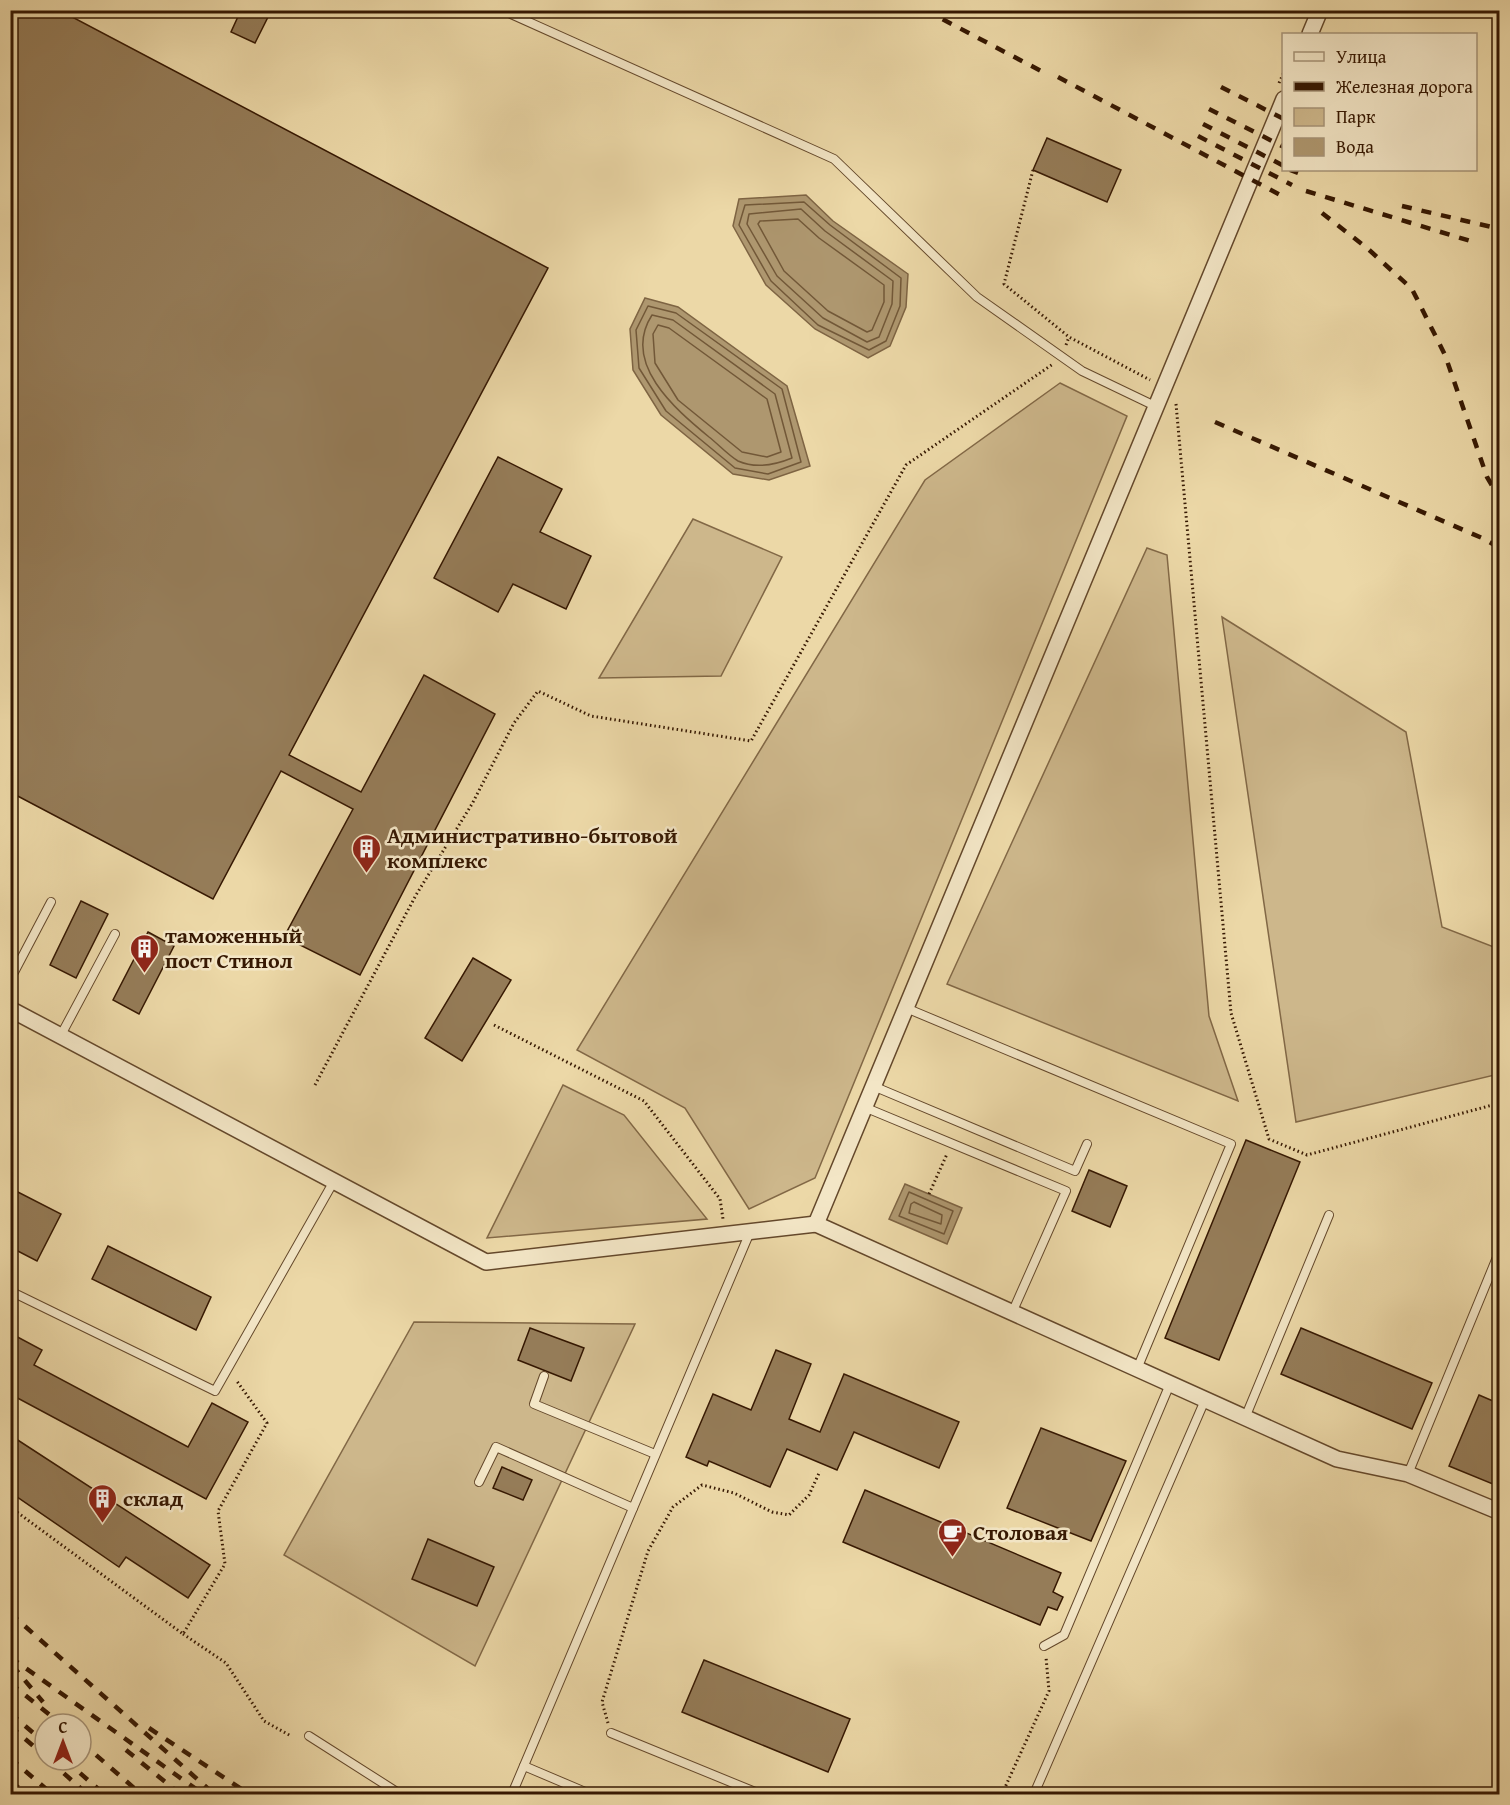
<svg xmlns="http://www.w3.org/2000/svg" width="1510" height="1805" viewBox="0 0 1510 1805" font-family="'Gentium Book Plus',serif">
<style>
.green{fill:#cdb78b;stroke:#826846;stroke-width:1.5}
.water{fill:#ae976f;stroke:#7e6443;stroke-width:1.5}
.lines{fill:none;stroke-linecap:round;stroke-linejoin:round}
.shore{stroke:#725838;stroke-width:1.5}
.building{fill:#957c58;stroke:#361802;stroke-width:1.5}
.service-casing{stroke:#64482b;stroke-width:10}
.minor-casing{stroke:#64482b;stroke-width:18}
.path{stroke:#361802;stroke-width:3;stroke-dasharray:1.5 3;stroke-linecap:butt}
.service{stroke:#f3e6c6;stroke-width:8}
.minor{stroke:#f3e6c6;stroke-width:15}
.rail{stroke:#361802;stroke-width:4.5;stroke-dasharray:10 10;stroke-linecap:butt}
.labels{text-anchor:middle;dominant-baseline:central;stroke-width:5;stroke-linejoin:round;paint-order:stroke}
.poi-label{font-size:22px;font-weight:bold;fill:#361802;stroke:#f3e6c6;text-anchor:start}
</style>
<rect width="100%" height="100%" fill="#ecd8a7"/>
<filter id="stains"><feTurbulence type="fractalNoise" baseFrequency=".00333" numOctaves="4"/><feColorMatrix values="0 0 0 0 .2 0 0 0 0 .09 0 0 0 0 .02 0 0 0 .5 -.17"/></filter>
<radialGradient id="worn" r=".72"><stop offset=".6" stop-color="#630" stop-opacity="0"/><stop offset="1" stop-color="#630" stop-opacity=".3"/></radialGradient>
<g class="green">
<path d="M 1060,383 L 1127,416 L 815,1178 L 749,1209 L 685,1108 L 577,1050 L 925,480 Z"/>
<path d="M 693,519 L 782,557 L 721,676 L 599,678 Z"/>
<path d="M 1147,548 L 1167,555 L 1209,1016 L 1238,1101 L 947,984 Z"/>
<path d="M 1222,617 L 1406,732 L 1442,927 L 1499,949 L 1499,1074 L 1296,1122 Z"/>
<path d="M 563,1085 L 624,1115 L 707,1219 L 487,1238 Z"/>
<path d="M 414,1322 L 635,1324 L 475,1666 L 284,1555 Z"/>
</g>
<g class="water">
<path d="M 806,195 L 833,221 L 908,274 L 906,307 L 890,346 L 868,358 L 815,329 L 766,285 L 733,226 L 739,199 Z"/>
<path d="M 645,298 L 678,307 L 787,386 L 810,466 L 769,480 L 733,474 L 661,415 L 633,370 L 630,329 Z"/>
<path d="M 905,1184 L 962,1208 L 947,1244 L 889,1219 Z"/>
</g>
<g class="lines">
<g class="shore">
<path d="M 804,202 L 830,225 L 901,278 L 900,306 L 886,341 L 869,350 L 818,325 L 771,281 L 739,225 L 745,205 Z"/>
<path d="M 801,209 L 825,231 L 893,281 L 892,304 L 879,337 L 867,342 L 823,318 L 777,276 L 747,224 L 749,214 Z"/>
<path d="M 798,219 L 819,238 L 884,285 L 884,302 L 872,330 L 867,332 L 828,311 L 784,271 L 758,224 L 760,221 Z"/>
<path d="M 648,306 L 676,313 L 782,389 L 801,462 L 768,474 L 735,468 L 666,411 L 639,368 L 636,330 Z"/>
<path d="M 652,315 L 673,320 L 775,394 L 792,458 C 775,465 756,469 738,461 C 728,455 718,444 709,437 C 675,409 621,363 652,315 Z"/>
<path d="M 658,325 L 669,328 L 767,399 L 781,452 L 767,457 L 742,452 L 678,400 L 655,363 L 653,334 Z"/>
<path d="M 909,1192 L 953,1211 L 944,1234 L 899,1216 Z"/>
<path d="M 914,1202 L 942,1215 L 941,1224 L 909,1213 L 911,1204 Z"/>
</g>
</g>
<g class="building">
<path d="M 10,10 L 59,10 L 548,268 L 289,755 L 361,792 L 424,675 L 495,714 L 360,975 L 284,937 L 353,809 L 281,771 L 213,899 L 10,792 Z"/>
<path d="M 241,10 L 260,10 L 269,15 L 255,43 L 231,32 Z"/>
<path d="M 1047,138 L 1121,170 L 1107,202 L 1033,170 Z"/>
<path d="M 498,457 L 562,489 L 540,532 L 591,556 L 566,609 L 513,584 L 498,612 L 434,578 Z"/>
<path d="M 81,901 L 108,914 L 76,978 L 50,965 Z"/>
<path d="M 148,932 L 174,946 L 139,1014 L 113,1000 Z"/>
<path d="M 473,958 L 511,980 L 462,1061 L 425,1038 Z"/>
<path d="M 1246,1140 L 1300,1162 L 1219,1360 L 1165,1338 Z"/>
<path d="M 1089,1170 L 1127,1186 L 1110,1227 L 1072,1211 Z"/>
<path d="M 10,1188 L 61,1214 L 37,1261 L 10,1247 Z"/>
<path d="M 108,1246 L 211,1297 L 196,1330 L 92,1279 Z"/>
<path d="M 530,1328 L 584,1348 L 571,1381 L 518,1360 Z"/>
<path d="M 1301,1328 L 1432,1383 L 1412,1429 L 1281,1374 Z"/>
<path d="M 10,1333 L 42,1350 L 34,1365 L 188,1447 L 212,1403 L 248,1422 L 206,1499 L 10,1394 Z"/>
<path d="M 776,1350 L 811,1364 L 789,1419 L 820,1432 L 844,1374 L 959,1422 L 939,1468 L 854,1432 L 837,1470 L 787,1449 L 770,1487 L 709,1461 L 707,1466 L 686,1457 L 713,1394 L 751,1410 Z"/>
<path d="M 1479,1395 L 1500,1404 L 1500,1487 L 1449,1466 Z"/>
<path d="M 1041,1428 L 1126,1461 L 1091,1541 L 1007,1508 Z"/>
<path d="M 10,1435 L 210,1565 L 188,1598 L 126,1557 L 119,1567 L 10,1492 Z"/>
<path d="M 502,1467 L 532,1480 L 523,1500 L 493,1488 Z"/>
<path d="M 865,1490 L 1061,1573 L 1053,1592 L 1063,1597 L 1057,1610 L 1048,1607 L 1040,1625 L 843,1542 Z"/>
<path d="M 428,1539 L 494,1567 L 477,1606 L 412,1579 Z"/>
<path d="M 704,1660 L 850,1719 L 828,1772 L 682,1712 Z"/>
</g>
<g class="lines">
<defs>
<g id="service">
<path d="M 502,10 L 834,159 L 977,297 L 1082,371 L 1155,406"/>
<path d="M 10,980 L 51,902"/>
<path d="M 906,1008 L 1231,1144 L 1137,1369"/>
<path d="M 61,1035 L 115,934"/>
<path d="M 873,1086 L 1075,1171 L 1087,1144"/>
<path d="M 864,1107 L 1066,1191 L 1012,1313"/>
<path d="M 10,1291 L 215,1391 L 334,1181"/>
<path d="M 544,1376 L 534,1404 L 655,1454"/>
<path d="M 1245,1418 L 1329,1215"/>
<path d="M 1408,1474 L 1500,1250"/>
<path d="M 479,1482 L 496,1447 L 633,1508"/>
<path d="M 1044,1646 L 1064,1635 L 1170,1384"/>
<path d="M 611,1733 L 760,1794"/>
<path d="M 309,1736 L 400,1794"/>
<path d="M 524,1766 L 590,1794"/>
<path d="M 512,1794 L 750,1232"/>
<path d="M 1034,1794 L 1205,1400"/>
</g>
<g id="minor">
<path d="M 1310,34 L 1320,10"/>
<path d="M 10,1009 L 486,1262 L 816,1224 L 1337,1459 L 1408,1474 L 1500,1512"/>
<path d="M 816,1224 L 1284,99"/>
</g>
</defs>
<use href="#service" class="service-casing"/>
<use href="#minor" class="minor-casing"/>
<g class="path">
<path d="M 1279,83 L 1284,72"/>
<path d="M 1033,170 L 1004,284 L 1069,337 L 1150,380"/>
<path d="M 1066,345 L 1069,337"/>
<path d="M 1176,404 L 1231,1013 L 1269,1139 L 1307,1155 L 1500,1103"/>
<path d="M 494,1025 L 644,1101 L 720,1199 L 723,1219"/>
<path d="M 315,1085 L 416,895 L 472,804 L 514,723 L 538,691 L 591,716 L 751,741 L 906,465 L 1053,364"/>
<path d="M 929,1194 L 947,1154"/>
<path d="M 10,1507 L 183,1634 L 225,1564 L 218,1511 L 267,1423 L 236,1380"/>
<path d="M 183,1634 L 226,1663 L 264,1721 L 291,1736"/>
<path d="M 608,1723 L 602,1702 L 648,1551 L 673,1507 L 702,1485 L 734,1493 L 772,1512 L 789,1515 L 809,1495 L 820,1471"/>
<path d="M 1002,1794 L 1049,1691 L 1046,1657"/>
</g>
<use href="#service" class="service"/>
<use href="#minor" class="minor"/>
<g class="rail">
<path d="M 925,10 L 1041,71"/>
<path d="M 1058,77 L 1286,198"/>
<path d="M 1221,87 L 1284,119"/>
<path d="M 1209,109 L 1284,147"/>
<path d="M 1203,124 L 1284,166"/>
<path d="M 1198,136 L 1292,185"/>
<path d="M 1290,170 L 1298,173"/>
<path d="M 1306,191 L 1477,243"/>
<path d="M 1402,206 L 1500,229"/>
<path d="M 1322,213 L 1367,248 L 1412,289 L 1445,355 L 1487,477 L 1500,499"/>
<path d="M 1215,422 L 1482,538 L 1500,548"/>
<path d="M 10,1613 L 214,1794"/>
<path d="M 10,1657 L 203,1794"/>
<path d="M 12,1665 L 43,1702"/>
<path d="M 10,1683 L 61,1724"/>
<path d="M 10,1713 L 45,1743"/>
<path d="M 10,1726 L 45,1756"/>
<path d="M 149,1728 L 249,1794"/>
<path d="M 81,1742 L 141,1794"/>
<path d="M 126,1750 L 180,1794"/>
<path d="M 10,1758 L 52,1794"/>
<path d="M 49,1760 L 87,1794"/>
<path d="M 65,1760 L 104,1794"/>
<path d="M 10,1782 L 29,1794"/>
</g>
</g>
<defs>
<symbol id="building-pin" viewBox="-11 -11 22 30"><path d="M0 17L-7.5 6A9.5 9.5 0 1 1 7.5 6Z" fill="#8f2418" stroke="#f3e6c6"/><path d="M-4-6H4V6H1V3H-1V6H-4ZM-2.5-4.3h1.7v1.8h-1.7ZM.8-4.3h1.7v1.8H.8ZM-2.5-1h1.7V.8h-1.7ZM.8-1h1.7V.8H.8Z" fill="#fff"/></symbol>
<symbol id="cafe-pin" viewBox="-11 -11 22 30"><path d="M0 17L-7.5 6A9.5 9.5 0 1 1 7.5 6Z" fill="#8f2418" stroke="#f3e6c6"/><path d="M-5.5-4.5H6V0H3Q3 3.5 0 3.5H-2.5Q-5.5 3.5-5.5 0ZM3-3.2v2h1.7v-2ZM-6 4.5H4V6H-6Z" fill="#fff"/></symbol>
</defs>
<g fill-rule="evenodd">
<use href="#building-pin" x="350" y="832" width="33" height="45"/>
<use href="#building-pin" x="128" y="932" width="33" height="45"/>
<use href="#building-pin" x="86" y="1482" width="33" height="45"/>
<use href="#cafe-pin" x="936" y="1516" width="33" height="45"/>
</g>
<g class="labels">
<g class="poi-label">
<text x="387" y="835">Административно-бытовой<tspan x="387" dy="25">комплекс</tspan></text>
<text x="165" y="935">таможенный<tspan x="165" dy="25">пост Стинол</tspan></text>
<text x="123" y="1498">склад</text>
<text x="973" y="1532">Столовая</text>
</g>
</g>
<rect width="1510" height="1805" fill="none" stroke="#ecd8a7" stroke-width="36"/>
<rect x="12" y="12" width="1486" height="1781" fill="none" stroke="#361802" stroke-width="3"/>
<rect x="18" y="18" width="1474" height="1769" fill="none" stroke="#361802" stroke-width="1.5"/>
<rect x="1282" y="33" width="195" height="138" fill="#f3e6c6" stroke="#a79478" stroke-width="1.5"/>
<rect x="1294" y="52" width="30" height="9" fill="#f3e6c6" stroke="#a79478" stroke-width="1.5"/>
<text x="1336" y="63" font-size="18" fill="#361802">Улица</text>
<rect x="1294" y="82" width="30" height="9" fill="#361802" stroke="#a79478" stroke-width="1.5"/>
<text x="1336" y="93" font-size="18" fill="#361802">Железная дорога</text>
<rect x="1294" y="108" width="30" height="18" fill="#cdb78b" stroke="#a79478" stroke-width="1.5"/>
<text x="1336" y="123" font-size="18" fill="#361802">Парк</text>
<rect x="1294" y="138" width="30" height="18" fill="#ae976f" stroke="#a79478" stroke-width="1.5"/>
<text x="1336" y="153" font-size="18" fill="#361802">Вода</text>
<g transform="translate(63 1742)"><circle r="28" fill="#f3e6c6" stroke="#a79478" stroke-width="1.5"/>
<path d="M0-4.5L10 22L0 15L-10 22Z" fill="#8f2418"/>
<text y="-9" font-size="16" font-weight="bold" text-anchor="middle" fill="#361802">С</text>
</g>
<rect width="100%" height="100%" filter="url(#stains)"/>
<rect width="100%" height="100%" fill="url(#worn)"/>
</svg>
